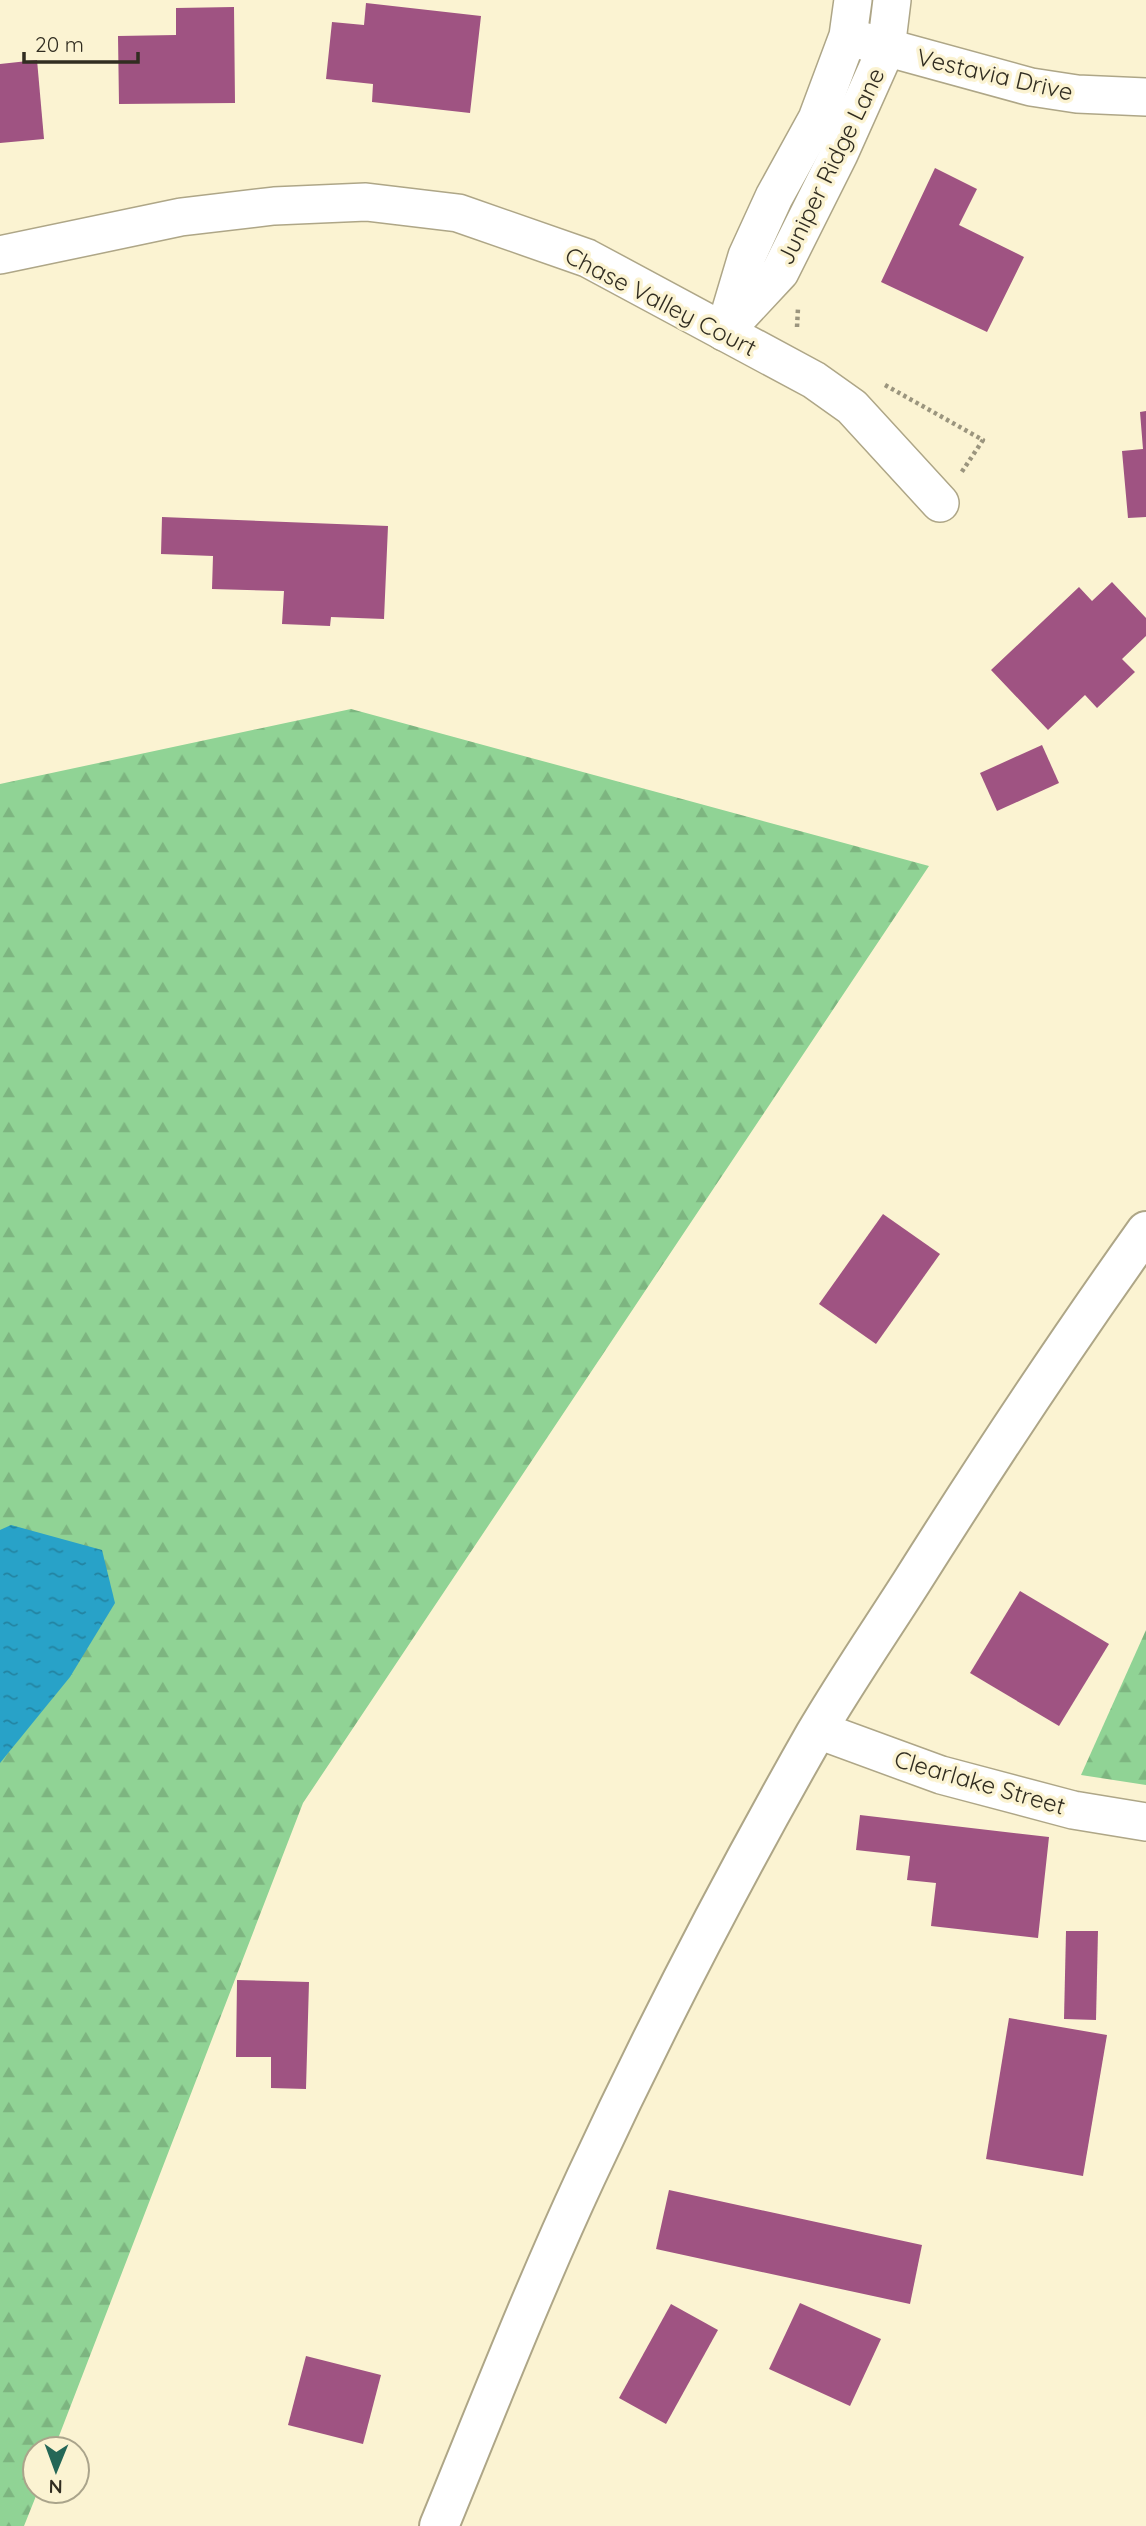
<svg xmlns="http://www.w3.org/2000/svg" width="1146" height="2526" viewBox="0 0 1146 2526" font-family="Quicksand,sans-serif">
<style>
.forest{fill:url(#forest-firs)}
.water{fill:url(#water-ripples)}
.building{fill:#9f5382}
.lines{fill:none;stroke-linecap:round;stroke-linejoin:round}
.minor-casing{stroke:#aea687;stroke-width:40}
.primary-casing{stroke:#aea687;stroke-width:42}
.path{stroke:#9b957e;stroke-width:4.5;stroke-dasharray:3.5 3.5;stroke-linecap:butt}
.minor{stroke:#fff;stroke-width:37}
.primary{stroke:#fff;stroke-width:38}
.labels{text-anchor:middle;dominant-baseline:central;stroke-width:7;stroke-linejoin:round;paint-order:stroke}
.street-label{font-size:24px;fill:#312d21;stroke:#fbf3d2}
</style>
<defs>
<pattern id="forest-firs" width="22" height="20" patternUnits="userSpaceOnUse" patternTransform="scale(1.75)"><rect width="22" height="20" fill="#90d395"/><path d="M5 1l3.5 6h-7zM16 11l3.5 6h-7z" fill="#7db580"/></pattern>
<pattern id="water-ripples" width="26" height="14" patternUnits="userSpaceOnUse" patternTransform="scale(1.75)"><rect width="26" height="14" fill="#28a2c8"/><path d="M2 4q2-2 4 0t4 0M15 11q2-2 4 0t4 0" fill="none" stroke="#2384a2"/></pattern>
</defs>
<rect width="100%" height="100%" fill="#fbf3d2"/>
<g class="forest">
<path d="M 351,709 L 929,866 L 303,1803 L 54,2449 L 35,2449 L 35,2491 L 38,2491 L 24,2526 L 0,2526 L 0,784 Z"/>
<path d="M 1146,1630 L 1146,1785 L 1081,1775 Z"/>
</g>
<path class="water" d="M 11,1525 L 102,1550 L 115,1603 L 70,1677 L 0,1763 L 0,1530 Z"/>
<g class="building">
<path d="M 366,3 L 481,16 L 470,113 L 372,102 L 373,84 L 326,79 L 332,22 L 364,25 Z"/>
<path d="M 234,7 L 235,103 L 119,104 L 118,36 L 176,35 L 176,8 Z"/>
<path d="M 37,60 L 44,139 L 0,143 L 0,64 Z"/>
<path d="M 935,168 L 977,189 L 959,225 L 1024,257 L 987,332 L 881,282 Z"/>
<path d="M 1146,411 L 1146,517 L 1128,518 L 1122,451 L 1143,449 L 1140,412 Z"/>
<path d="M 162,517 L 388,526 L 384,619 L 331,617 L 330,626 L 282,624 L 284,591 L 212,589 L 213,556 L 161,554 Z"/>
<path d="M 1112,582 L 1146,618 L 1146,636 L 1122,659 L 1135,672 L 1097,708 L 1085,695 L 1048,730 L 991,670 L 1079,587 L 1092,601 Z"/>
<path d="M 1042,745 L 1059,783 L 997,811 L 980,773 Z"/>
<path d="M 883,1214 L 940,1254 L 876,1344 L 819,1304 Z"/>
<path d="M 1020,1591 L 1109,1644 L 1059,1726 L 970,1673 Z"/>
<path d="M 860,1815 L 1049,1837 L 1038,1938 L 931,1926 L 936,1883 L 907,1880 L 910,1856 L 856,1850 Z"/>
<path d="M 1066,1931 L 1098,1931 L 1096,2020 L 1064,2019 Z"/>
<path d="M 237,1980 L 309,1982 L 306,2089 L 271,2088 L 271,2057 L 236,2057 Z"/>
<path d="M 1009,2018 L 1107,2035 L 1083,2176 L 986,2159 Z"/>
<path d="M 669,2190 L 922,2245 L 910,2304 L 656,2249 Z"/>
<path d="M 800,2303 L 881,2339 L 850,2406 L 769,2369 Z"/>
<path d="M 671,2304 L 718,2330 L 666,2424 L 619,2398 Z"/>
<path d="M 306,2356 L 381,2375 L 363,2444 L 288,2425 Z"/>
</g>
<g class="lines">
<defs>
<g id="minor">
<path d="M 863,41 L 1031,87 L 1077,94 L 1146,97"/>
<path d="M 0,255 L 181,217 L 274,206 L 366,202 L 458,213 L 587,258 L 814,380 L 852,407 L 940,503"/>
<path d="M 727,323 L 747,256 L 774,197 L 817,119 L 848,36 L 853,0"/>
<path d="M 724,332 L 780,272 L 839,154 L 886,49 L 892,0"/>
<path d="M 818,1730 L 941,1775 L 1073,1810 L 1146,1822"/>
</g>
<path id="primary" d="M 439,2526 C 487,2409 533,2291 586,2177 C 656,2026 733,1878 815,1734 C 845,1683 879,1633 911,1583 C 986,1464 1064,1346 1146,1231"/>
</defs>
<use href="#minor" class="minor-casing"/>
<use href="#primary" class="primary-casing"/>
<g class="path">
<path d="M 797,327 L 798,308"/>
<path d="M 885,385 L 983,440 L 961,473"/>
</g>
<use href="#minor" class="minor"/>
<use href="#primary" class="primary"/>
</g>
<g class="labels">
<g class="street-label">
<text transform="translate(995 74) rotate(13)">Vestavia Drive</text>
<text transform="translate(830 166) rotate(-64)">Juniper Ridge Lane</text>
<text transform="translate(661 301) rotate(27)">Chase Valley Court</text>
<text transform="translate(980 1782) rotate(16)">Clearlake Street</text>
</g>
</g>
<g transform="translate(56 2470) rotate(181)"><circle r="33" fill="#fbf3d2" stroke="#aaa48b" stroke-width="2"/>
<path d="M0-5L12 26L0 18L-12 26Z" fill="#246757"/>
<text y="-10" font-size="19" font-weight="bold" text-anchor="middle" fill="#312d21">N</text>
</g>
<path d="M24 52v10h114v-10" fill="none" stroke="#312d21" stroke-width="3.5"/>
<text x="35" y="52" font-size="21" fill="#312d21" stroke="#fbf3d2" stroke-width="5" paint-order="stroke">20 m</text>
</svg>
